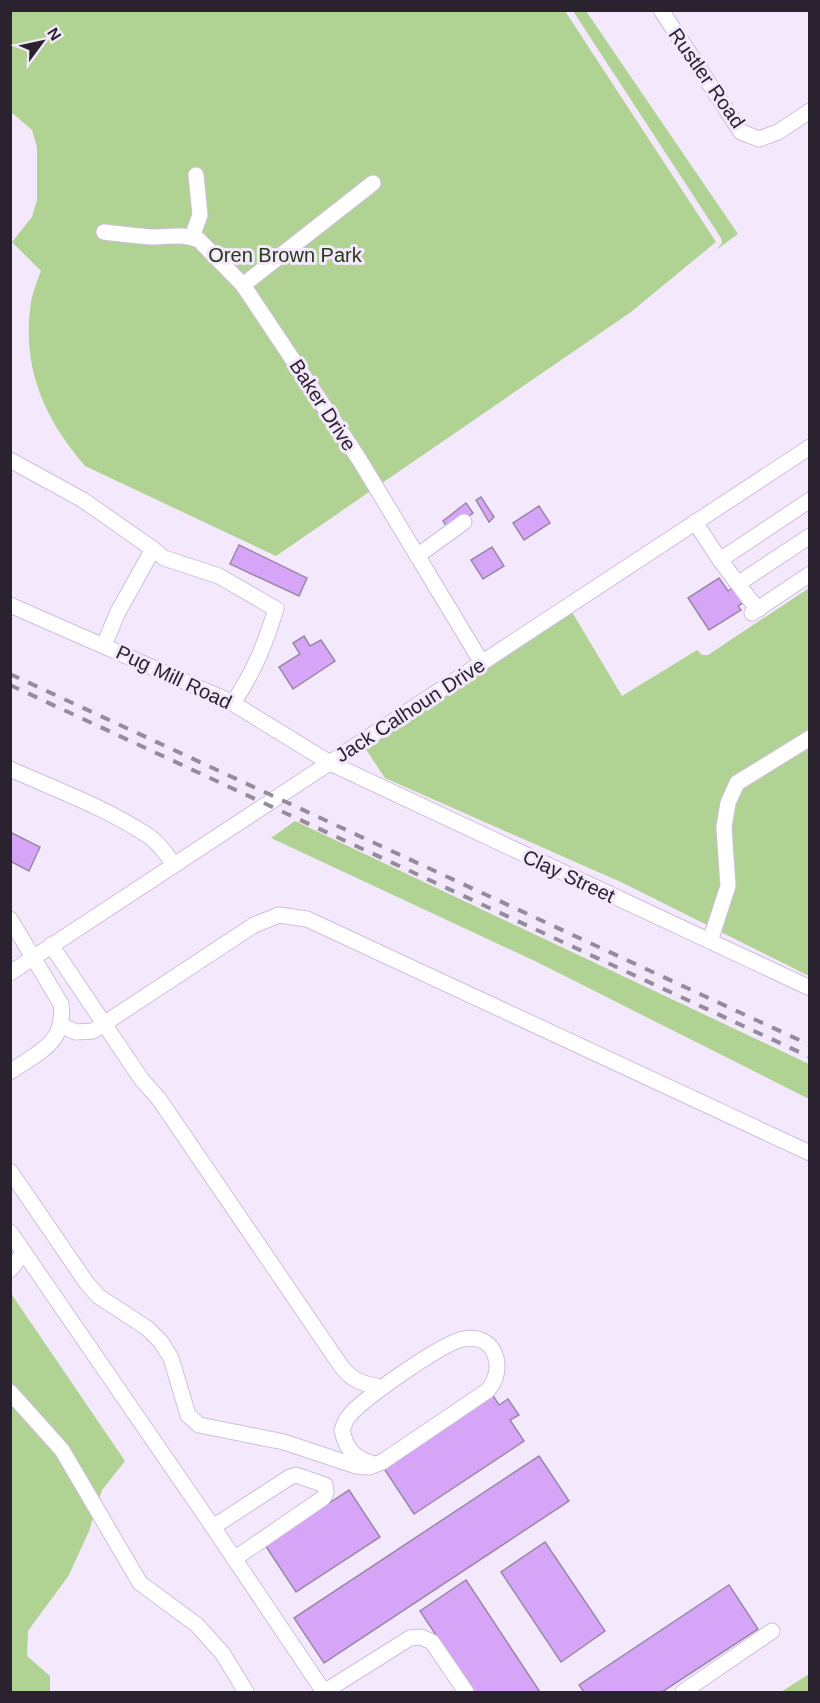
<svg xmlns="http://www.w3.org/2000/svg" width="820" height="1703" viewBox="0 0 820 1703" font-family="Arial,sans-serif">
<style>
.green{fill:#b0d394}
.building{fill:#d7a5f8;stroke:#9a88a6;stroke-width:1.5}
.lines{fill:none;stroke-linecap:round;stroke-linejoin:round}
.minor-casing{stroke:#d0bedd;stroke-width:17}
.minor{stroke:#fff;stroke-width:15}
.rail{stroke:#958b9b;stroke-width:4;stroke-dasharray:10 10;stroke-linecap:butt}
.labels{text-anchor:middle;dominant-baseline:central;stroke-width:6;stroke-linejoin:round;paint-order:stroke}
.street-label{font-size:20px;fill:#2a232f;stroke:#f4e9fc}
.park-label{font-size:20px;fill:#273a16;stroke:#f4e9fc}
</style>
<rect width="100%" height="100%" fill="#f4e9fc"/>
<g class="green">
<path d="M 11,11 L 565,11 L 716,242 L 631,312 L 276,556 L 85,466 C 44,419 21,366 31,302 C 33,291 37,281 41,271 L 12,242 L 32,217 L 37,200 L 37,147 L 32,130 L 11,112 Z"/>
<path d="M 573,11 L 586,11 L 738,234 L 716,250 L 722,243 L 721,238 Z"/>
<path d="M 809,588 L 809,976 L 623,883 L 385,778 L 365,748 L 572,612 L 622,696 L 697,650 L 702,655 L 708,655 Z"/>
<path d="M 295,821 L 809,1064 L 809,1099 L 537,962 L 271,838 Z"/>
<path d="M 10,1292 L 125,1461 L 102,1490 L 89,1531 L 69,1575 L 28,1631 L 27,1656 L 50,1676 L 50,1692 L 11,1692 Z"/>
<path d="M 809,1674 L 809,1692 L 781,1692 Z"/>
</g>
<g class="building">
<path d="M 481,497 L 494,517 L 489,522 L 476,500 Z"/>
<path d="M 466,503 L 473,513 L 449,530 L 443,521 Z"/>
<path d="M 539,506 L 550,523 L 524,540 L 513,523 Z"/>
<path d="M 239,545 L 307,578 L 299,596 L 230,564 Z"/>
<path d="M 492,547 L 504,566 L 483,579 L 471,560 Z"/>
<path d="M 719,578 L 728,591 L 736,585 L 746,601 L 738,606 L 741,610 L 709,630 L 688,598 Z"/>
<path d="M 304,636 L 310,646 L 321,640 L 335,661 L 293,689 L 279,667 L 300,654 L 293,643 Z"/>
<path d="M 10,832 L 40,847 L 29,871 L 10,861 Z"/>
<path d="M 492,1394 L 499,1405 L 508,1399 L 519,1415 L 510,1420 L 524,1441 L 414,1514 L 383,1467 Z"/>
<path d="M 539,1456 L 569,1501 L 324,1663 L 294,1618 Z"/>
<path d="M 349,1490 L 380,1537 L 296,1592 L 265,1545 Z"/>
<path d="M 545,1542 L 605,1631 L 561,1662 L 501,1572 Z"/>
<path d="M 466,1580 L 540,1692 L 474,1692 L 420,1611 Z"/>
<path d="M 729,1585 L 758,1629 L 662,1692 L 584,1692 L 579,1685 Z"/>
</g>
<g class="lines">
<defs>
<g id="minor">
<path d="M 661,10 L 741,132 L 759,139 L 778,132 L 810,111"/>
<path d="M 104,232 C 120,234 136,236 152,237 C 171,237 181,233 199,240 L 243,285 L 359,459 L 482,663"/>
<path d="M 192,237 L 200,215 L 196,175"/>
<path d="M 243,285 L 373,183"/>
<path d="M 10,460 L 83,500 L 153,549 L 118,612 L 104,645"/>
<path d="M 695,522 L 720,560 L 751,601 L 759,609"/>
<path d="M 153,549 L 164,558 L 219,576 L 276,609 C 265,644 254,672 233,703"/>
<path d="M 417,556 L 464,522"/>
<path d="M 720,560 L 810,500"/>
<path d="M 739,583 L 810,536"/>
<path d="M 10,605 L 229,701 L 330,763 L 810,988"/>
<path d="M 752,613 L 810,574"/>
<path d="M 10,769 C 55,789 109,809 150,837 C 160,844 167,855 174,865"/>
<path d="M 10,919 L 61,1004 C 66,1044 38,1052 10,1072"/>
<path d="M 710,941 L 728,886 L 724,827 L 728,803 L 737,783 L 810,738"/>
<path d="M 51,945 L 142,1080 L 159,1099 L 341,1366 C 352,1381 365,1385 383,1387"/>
<path d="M 10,973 L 810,447"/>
<path d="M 62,1026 L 76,1032 L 93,1031 L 254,925 L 279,915 L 307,919 L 810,1153"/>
<path d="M 10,1171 L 86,1282 L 98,1296 L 147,1328 L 161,1342 L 171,1358 L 188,1415 L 199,1425 L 284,1442 L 356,1466 L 369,1467 L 382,1462 L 487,1391 C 507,1370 496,1332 463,1339 C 441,1344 362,1399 348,1417 C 345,1421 344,1425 342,1430 C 346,1450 355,1459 375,1464"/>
<path d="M 10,1232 L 213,1527 L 324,1692"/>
<path d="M 10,1270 L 24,1252"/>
<path d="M 10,1392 L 62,1450 L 140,1583 L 197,1625 L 223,1654 L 246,1692"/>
<path d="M 213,1527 L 290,1477 L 296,1475 L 325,1485 L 326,1493 L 323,1498 L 234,1559"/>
<path d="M 324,1692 L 410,1638 L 421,1637 L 432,1642 L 466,1692"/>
<path d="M 683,1692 L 772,1631"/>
</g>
</defs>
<use href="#minor" class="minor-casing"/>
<use href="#minor" class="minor"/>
<g class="rail">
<path d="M 10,674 L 810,1045"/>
<path d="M 10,685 L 810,1057"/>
</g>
</g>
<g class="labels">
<g class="street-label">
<text transform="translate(707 78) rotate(55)">Rustler Road</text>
<text transform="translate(323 405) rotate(57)">Baker Drive</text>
<text transform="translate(174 677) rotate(25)">Pug Mill Road</text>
<text transform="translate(410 710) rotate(-33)">Jack Calhoun Drive</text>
<text transform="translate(569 876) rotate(25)">Clay Street</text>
</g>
<g class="park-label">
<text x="285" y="255">Oren Brown Park</text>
</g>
</g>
<rect width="820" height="1703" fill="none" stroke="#2a232f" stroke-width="24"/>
<g transform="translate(42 42) rotate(57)" stroke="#f4e9fc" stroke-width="4.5" paint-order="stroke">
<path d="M0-4.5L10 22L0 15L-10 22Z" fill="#2a232f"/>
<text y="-9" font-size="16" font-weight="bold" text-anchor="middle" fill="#2a232f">N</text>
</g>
</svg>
